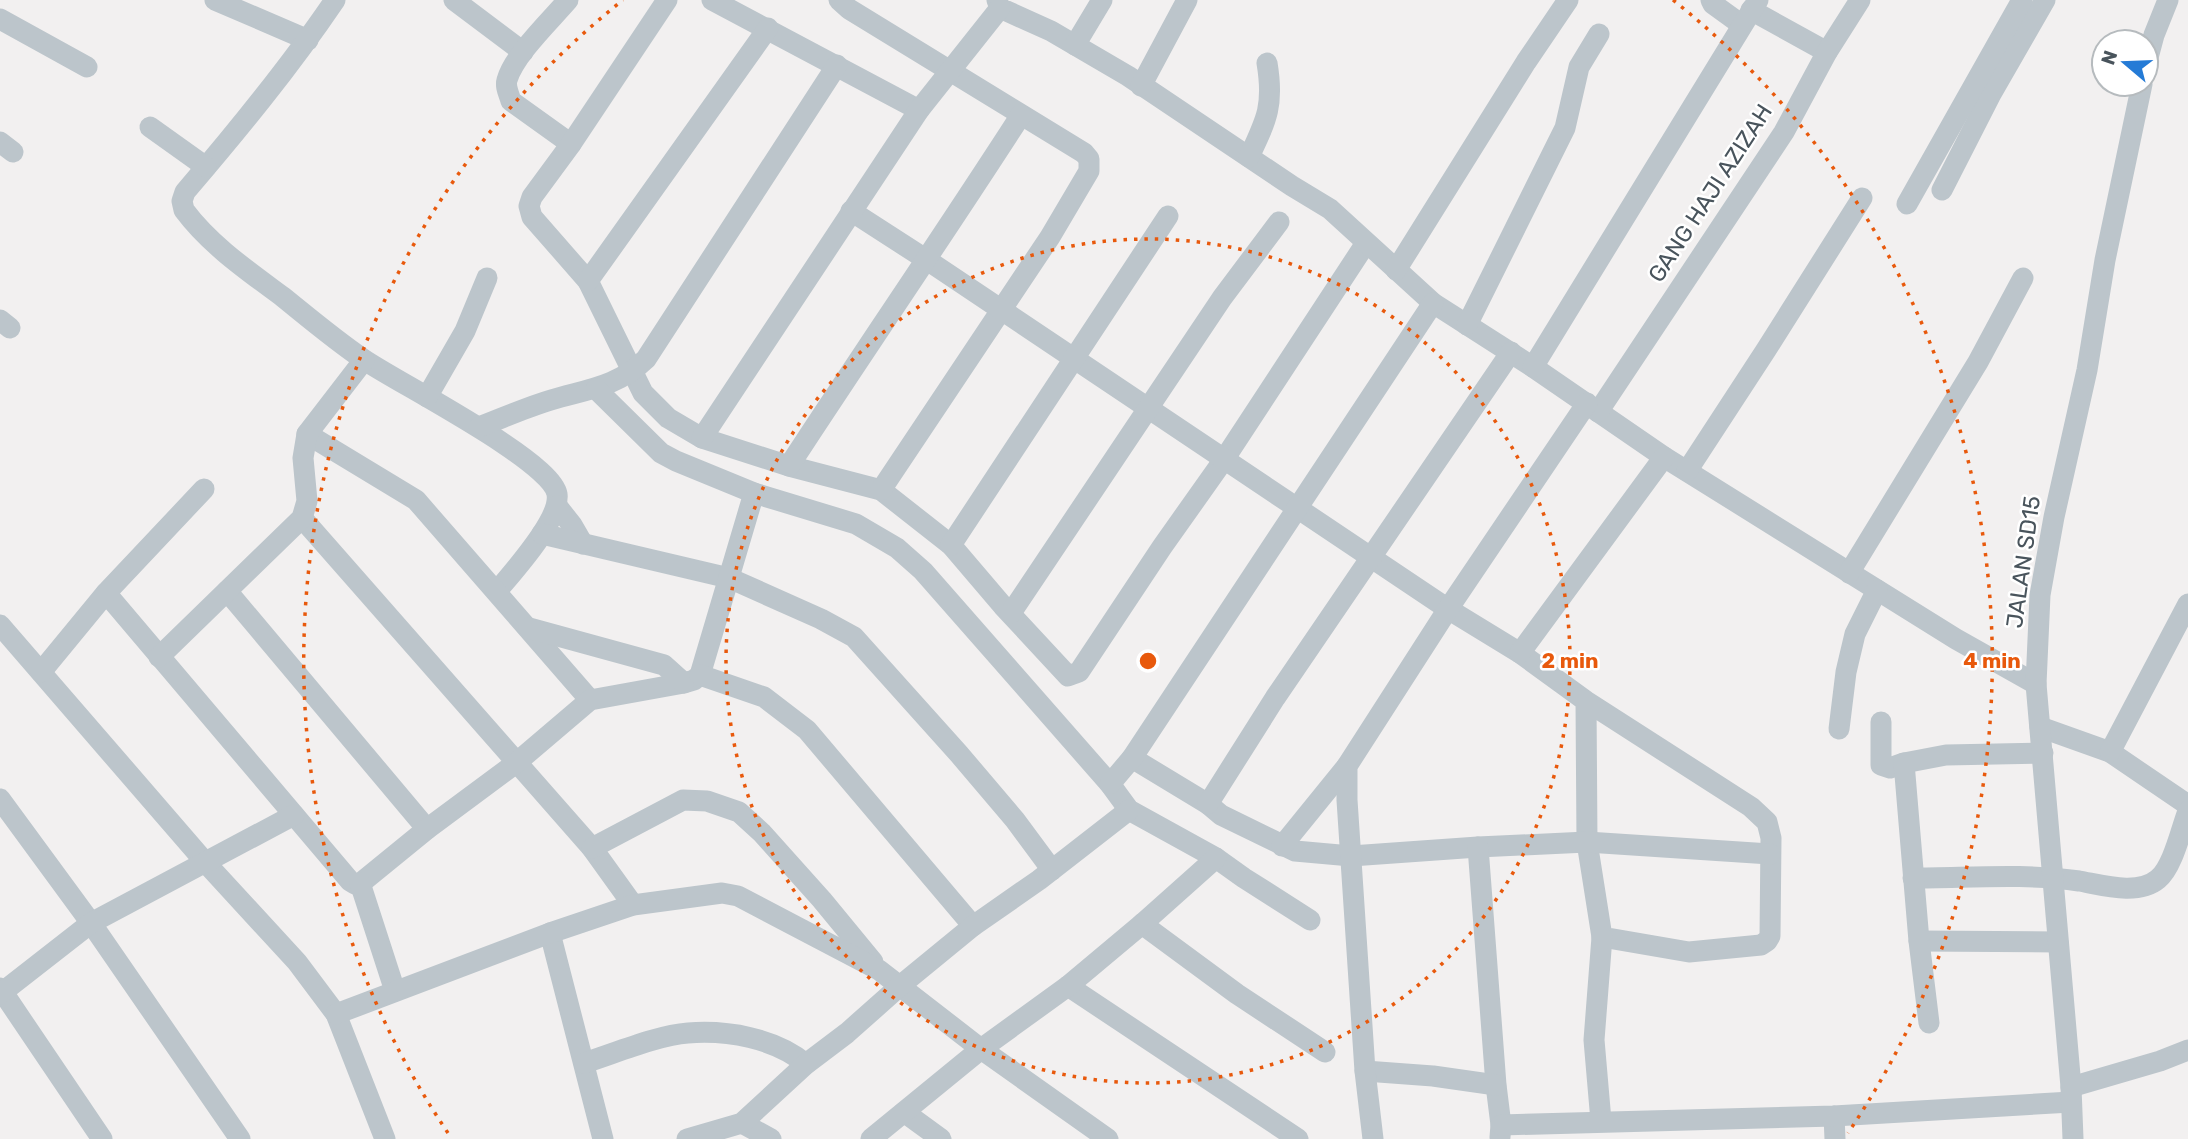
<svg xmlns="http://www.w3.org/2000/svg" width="2188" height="1139" viewBox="0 0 2188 1139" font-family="Rubik,sans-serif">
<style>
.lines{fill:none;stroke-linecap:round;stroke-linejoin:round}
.minor{stroke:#bcc5cb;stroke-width:21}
.ring{fill:none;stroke:#e8590c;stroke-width:3.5;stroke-dasharray:3.5 7}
.labels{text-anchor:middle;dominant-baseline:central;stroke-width:5;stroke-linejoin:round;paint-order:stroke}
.street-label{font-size:23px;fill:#49545c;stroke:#fff}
.centre{fill:#e8590c;stroke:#fff;stroke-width:3.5}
.ring-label{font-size:21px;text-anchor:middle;font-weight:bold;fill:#e8590c;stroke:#fff;stroke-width:5;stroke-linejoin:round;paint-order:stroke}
</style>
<rect width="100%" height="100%" fill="#f2f0f0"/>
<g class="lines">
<g class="minor">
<path d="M 215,0 L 308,40"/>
<path d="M 335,0 C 289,68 238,130 185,192 L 182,201 L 184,210 C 210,245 248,271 283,297 C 309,318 335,340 363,359 C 396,382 551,460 557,494 C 561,519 514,571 497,591"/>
<path d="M 454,0 L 523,52"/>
<path d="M 568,0 C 551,20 514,55 507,80 C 505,87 509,94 511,101 L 571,144"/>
<path d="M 667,0 L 571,144 L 532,197 L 529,206 L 532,217 L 588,281 L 643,393 L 668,418 L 702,438 L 789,466 L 881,490 L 951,545 L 1003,606 L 1068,676 L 1079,672 L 1162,547 L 1225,458 L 1366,243"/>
<path d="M 712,0 L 919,110"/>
<path d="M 839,0 L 849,9 L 1084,153 L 1089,159 L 1089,171 L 1050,237 L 881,490"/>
<path d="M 997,0 L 1000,8 L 1051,31 L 1128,76 L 1292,186 L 1330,209 L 1433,303 L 1533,367 L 1664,457 L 1956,639 L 2036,684"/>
<path d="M 1711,0 L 1713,4 L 1742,25"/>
<path d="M 1751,10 L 1827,52"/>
<path d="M 0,19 L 87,67"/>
<path d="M 1075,45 L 1102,0"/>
<path d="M 2146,65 L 2154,35 L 2168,0"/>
<path d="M 1141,86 L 1187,0"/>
<path d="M 150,127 L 206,167"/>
<path d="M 0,142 L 13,152"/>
<path d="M 1249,157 C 1267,119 1274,105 1267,63"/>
<path d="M 1942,190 L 1991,94 L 2045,0"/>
<path d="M 1907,204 L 2022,0"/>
<path d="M 851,211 L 927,260 L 1448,609 L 1520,653 L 1586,701 L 1751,807 L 1767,822 L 1771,838 L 1770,936 L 1767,941 L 1761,945 L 1689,952 L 1602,937 L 1587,842 L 1586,701"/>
<path d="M 1396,270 L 1526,62 L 1568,0"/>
<path d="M 588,281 L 768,28"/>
<path d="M 0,320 L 10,328"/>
<path d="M 1467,325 L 1565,128 L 1579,67 L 1599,34"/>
<path d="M 1533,367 L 1758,0"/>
<path d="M 427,397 L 465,331 L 487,278"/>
<path d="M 1598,412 L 1784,132 L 1827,52 L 1860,0"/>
<path d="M 479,427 C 503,418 527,407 551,400 C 588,389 617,387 646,359 L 837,65"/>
<path d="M 307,434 L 416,500 L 590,700"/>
<path d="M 702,438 L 919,110 L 1000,8"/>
<path d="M 789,466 C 866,348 945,233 1021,115"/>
<path d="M 1687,471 L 1766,350 L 1862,198"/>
<path d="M 754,493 L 856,524 L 897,548 L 923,571 L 1110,784 L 1129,810 L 1216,858 L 1244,878 L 1310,920"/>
<path d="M 557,506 L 572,525 L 583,544"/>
<path d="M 302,518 L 592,848 L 633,905"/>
<path d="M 542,534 L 729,578 L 821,619 L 854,637 L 959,754 L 1015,820 L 1052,870"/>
<path d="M 951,545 L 1168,216"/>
<path d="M 1849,573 L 1978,362 L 2023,278"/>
<path d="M 227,591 L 427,829"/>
<path d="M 106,593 L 350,881 L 355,884 L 362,882 L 427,829 L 516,763 L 590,700 L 684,683 L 694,680 L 700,675 L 754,493 L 676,461 L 661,453 L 596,389"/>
<path d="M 1011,613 L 1222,298 L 1279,222"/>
<path d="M 0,625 L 205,862 L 297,962 L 336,1014 L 385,1139"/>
<path d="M 529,628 L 664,665 L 684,683"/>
<path d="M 1520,653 L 1664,457"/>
<path d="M 159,657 L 302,518 L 307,501 L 303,458 L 307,434 L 364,360"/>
<path d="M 41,672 L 106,593 L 204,489"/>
<path d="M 700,675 L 764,697 L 807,730 L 973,926"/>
<path d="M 1881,722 L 1881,765 L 1890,768 L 1904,763"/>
<path d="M 2040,727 L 2110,752 L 2188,805"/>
<path d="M 1839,729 L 1846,672 L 1855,634 L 1877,590"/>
<path d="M 2110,752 L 2188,604"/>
<path d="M 1132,758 L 1208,804 L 1221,815 L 1295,851 L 1351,856 L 1478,847 L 1587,842 L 1770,854"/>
<path d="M 1110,784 L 1132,758 L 1433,303"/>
<path d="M 0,799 L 91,923 L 240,1139"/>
<path d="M 1208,804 L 1275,698 L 1511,352"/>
<path d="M 1282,846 L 1347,766"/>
<path d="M 1478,847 L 1496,1085 L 1501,1125 L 1500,1137"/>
<path d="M 592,848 L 683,800 L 707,801 L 739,812 L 762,833 L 822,900 L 873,962"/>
<path d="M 1913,878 C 1968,878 2025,873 2079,881 C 2102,885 2138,896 2158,879 C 2173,867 2181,829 2188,811"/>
<path d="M 360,883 L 395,991"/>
<path d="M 1142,924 L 1237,994 L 1325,1052"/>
<path d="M 550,933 L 603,1139"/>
<path d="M 1919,941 L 2058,942"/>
<path d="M 1068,986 L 1298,1139"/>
<path d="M 0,988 L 102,1139"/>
<path d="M 0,994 L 91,923 L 294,815"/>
<path d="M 336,1014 L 550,933 L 633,905 L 722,893 L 738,896 L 879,970 L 981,1049 L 1108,1139"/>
<path d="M 1929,1023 L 1919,941 L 1904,763 L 1946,755 L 2043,753"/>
<path d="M 584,1063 C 613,1054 658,1035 688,1033 C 727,1030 775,1038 806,1064"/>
<path d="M 1365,1071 L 1433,1076 L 1496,1085"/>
<path d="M 2071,1087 L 2160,1061 L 2188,1050"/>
<path d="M 904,1112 L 941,1139"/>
<path d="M 1834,1116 L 1835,1139"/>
<path d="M 1601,1121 L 1594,1040 L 1602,937"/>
<path d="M 742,1123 L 771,1139"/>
<path d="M 1501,1125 L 1834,1116 L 2071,1102"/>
<path d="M 687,1139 L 742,1123 L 806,1064 L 847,1033 L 901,985 L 973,926 L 1039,880 L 1129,810"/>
<path d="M 871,1139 L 981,1049 L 1068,986 L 1142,924 L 1216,858"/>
<path d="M 1373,1139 L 1365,1071 L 1347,800 L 1347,766 L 1448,609 L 1587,403"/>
<path d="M 2073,1139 L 2071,1087 L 2036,684 L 2040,595 L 2054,517 L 2087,370 L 2105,260 L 2142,84"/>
</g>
</g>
<g class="ring">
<circle cx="1148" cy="661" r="422"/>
<path d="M448 1133A844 844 0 0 1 623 0M1673 0A844 844 0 0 1 1848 1133"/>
</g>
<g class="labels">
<g class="street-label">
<text transform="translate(1710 193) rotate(-57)">GANG HAJI AZIZAH</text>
<text transform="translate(2023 562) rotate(-82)">JALAN SD15</text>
</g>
</g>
<circle cx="1148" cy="661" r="10" class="centre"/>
<g class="ring-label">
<text x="1570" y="668">2 min</text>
<text x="1992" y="668">4 min</text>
</g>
<g transform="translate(2125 63) rotate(289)"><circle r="33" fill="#ffffff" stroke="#b6bbbe" stroke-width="2"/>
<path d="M0-5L12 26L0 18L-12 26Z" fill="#257bd6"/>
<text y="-10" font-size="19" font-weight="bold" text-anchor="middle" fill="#49545c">N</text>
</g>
</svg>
